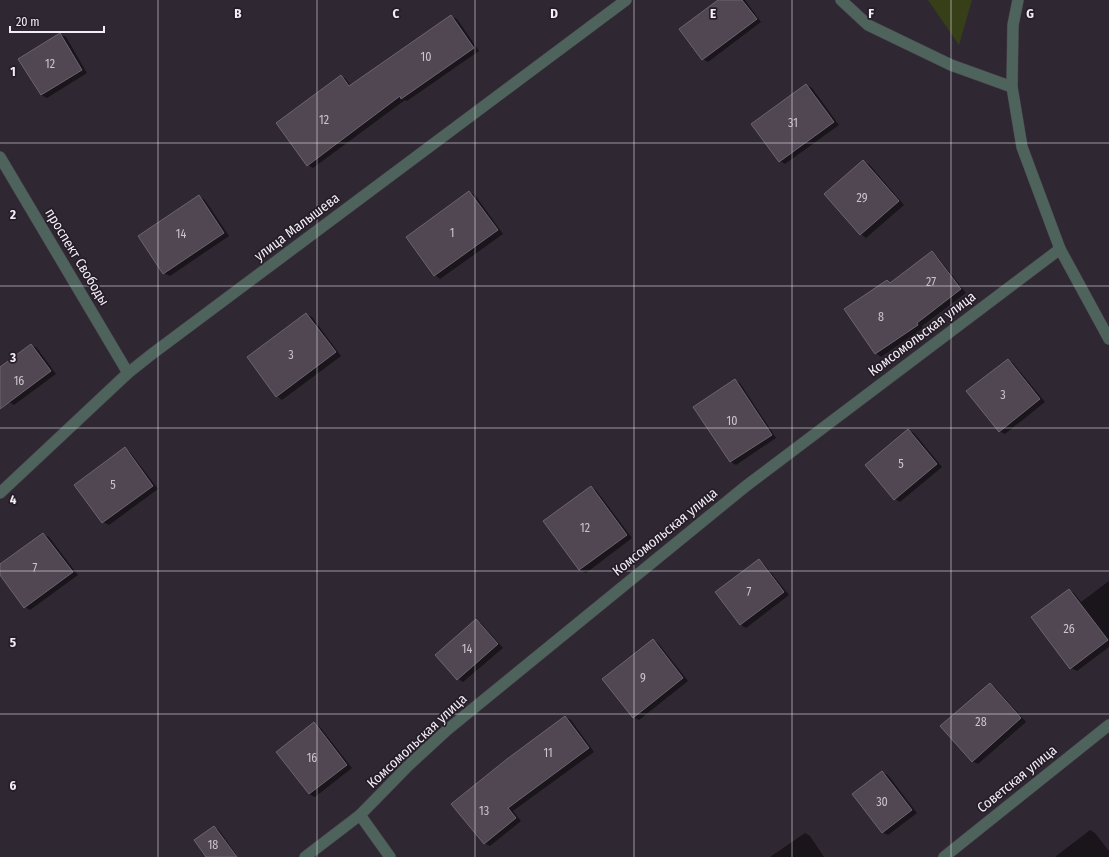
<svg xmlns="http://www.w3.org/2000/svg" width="1109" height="857" viewBox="0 0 1109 857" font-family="'Fira Sans Condensed',sans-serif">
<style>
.green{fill:#373f18}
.shadow{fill:#0007}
.building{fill:#504753;stroke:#6c6470}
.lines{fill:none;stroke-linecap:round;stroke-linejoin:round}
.service-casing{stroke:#4a444e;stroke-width:12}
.minor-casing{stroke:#4a444e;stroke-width:12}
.tertiary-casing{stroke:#4a444e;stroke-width:12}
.service{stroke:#4e635b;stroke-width:11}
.minor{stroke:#4e635b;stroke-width:11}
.tertiary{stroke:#4e635b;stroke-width:11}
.grid{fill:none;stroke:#f3eef5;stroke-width:1;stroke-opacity:0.55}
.labels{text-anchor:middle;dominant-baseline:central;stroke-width:3.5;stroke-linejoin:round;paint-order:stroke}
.number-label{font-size:12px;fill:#cac4cc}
.street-label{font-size:14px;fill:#f3eef5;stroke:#251e29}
.grid-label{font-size:13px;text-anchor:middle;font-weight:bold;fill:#f3eef5;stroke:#251e29;stroke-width:3.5;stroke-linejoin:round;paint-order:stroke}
</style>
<rect width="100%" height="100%" fill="#2f2833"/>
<path class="green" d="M 928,0 L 972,0 L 959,45 Z"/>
<g class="shadow">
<path d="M 720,0 L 745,0 L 761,22 L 708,62 L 703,59 Z"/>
<path d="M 451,16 L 457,19 L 479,51 L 407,101 L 405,100 L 313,168 L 308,165 L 341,76 L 346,79 L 351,86 Z"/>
<path d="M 60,34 L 66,37 L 87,73 L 47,98 L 41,95 L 20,59 Z"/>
<path d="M 806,85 L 812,88 L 839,125 L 785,164 L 780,161 Z"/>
<path d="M 863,161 L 869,164 L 904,205 L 866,238 L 861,234 L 826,194 Z"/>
<path d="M 469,192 L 475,195 L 503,234 L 440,279 L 435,275 L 407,237 Z"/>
<path d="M 199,196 L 205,200 L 229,236 L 170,276 L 164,273 Z"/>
<path d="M 932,252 L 937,256 L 966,293 L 922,326 L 923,328 L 881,357 L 876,353 L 845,309 L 887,281 L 891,283 Z"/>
<path d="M 306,314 L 312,317 L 341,356 L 282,400 L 277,396 L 248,357 Z"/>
<path d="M 31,345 L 37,348 L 56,374 L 14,405 L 9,402 L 0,390 L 0,368 Z"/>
<path d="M 1008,360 L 1013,363 L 1045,402 L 1005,434 L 999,431 Z"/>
<path d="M 735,380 L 740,383 L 776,438 L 736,465 L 731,462 L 694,407 Z"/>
<path d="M 908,430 L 914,433 L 942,467 L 900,502 L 895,499 Z"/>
<path d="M 125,449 L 130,452 L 158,489 L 109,525 L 103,522 Z"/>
<path d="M 591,487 L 596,490 L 632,538 L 586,573 L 580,570 L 545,522 Z"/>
<path d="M 43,534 L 49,537 L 78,575 L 30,610 L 25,607 L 0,573 L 0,566 Z"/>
<path d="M 759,561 L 764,564 L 789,595 L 746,628 L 741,625 L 716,593 Z"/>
<path d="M 1109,581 L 1109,647 L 1077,671 L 1071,668 L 1032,617 L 1069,590 L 1074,593 L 1081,602 Z"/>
<path d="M 476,620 L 481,623 L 503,648 L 463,682 L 458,679 Z"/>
<path d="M 653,640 L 658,643 L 688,681 L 639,720 L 633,717 Z"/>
<path d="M 990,684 L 995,687 L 1026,722 L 978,764 L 972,761 Z"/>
<path d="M 565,717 L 571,720 L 594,752 L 513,811 L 521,821 L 490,846 L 484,843 Z"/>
<path d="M 314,724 L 320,727 L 352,768 L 315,797 L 309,794 L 277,752 Z"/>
<path d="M 882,772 L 888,775 L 917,813 L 888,835 L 882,832 Z"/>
<path d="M 214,827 L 219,830 L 236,854 L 232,857 L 207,857 Z"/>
<path d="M 1090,830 L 1095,833 L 1109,851 L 1109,857 L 1055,857 Z"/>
<path d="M 805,833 L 810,836 L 824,857 L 770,857 Z"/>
</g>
<g class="building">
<path d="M 718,0 L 742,0 L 757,19 L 702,60 L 679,29 Z"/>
<path d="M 451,15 L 474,48 L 401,99 L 400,96 L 307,166 L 276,123 L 341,75 L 349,86 Z"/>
<path d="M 60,33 L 82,70 L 41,95 L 18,59 Z"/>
<path d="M 806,84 L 834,122 L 779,162 L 751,124 Z"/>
<path d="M 863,160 L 899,201 L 860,235 L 824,194 Z"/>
<path d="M 469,191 L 498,230 L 434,276 L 406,237 Z"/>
<path d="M 199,195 L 224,233 L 163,274 L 138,236 Z"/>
<path d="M 932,251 L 961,289 L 917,323 L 918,325 L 875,354 L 844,309 L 887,280 L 890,283 Z"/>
<path d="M 306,313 L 336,352 L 276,397 L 247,357 Z"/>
<path d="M 31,344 L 51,371 L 0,409 L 0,367 Z"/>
<path d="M 1008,359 L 1040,399 L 999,432 L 966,391 Z"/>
<path d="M 735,379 L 772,435 L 730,462 L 693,407 Z"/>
<path d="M 908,429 L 937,464 L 894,500 L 865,465 Z"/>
<path d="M 125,447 L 153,486 L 102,523 L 74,485 Z"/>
<path d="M 591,486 L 627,535 L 579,570 L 543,521 Z"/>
<path d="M 43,533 L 73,572 L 24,608 L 0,575 L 0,564 Z"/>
<path d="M 759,559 L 784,592 L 740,625 L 715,592 Z"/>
<path d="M 1069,589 L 1108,640 L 1070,669 L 1031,617 Z"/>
<path d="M 476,619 L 498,644 L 457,680 L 435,655 Z"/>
<path d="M 653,639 L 683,678 L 633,718 L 602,679 Z"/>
<path d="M 990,683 L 1021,718 L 972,762 L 940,726 Z"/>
<path d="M 565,716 L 589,748 L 508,808 L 516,818 L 484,844 L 451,804 L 507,759 Z"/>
<path d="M 314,722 L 347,765 L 309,794 L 276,752 Z"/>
<path d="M 882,771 L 912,810 L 882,833 L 852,794 Z"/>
<path d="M 214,826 L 237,857 L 206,857 L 194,840 Z"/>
</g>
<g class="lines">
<defs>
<path id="service" d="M 360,815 L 390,857"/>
<g id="minor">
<path d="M 841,0 L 868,25 L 951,65 L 1012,87"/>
<path d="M 0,493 L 128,373 L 152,354 L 626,0"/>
<path d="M 305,857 L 360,815 L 409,765 L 447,730 L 746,486 L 1060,249"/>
</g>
<g id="tertiary">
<path d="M 1018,0 L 1013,25 L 1012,87 L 1022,147 L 1060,249 L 1109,339"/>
<path d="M 0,157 L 128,373"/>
<path d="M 944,857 L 1109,725"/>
</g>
</defs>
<use href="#service" class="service-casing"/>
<use href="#minor" class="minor-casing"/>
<use href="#tertiary" class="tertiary-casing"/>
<use href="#service" class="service"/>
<use href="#minor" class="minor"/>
<use href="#tertiary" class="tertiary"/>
</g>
<path class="grid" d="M 158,0 L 158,857M 317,0 L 317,857M 475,0 L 475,857M 634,0 L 634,857M 792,0 L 792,857M 951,0 L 951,857M 0,143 L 1109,143M 0,286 L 1109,286M 0,428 L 1109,428M 0,571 L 1109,571M 0,714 L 1109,714"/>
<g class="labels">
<g class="number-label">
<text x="426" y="57">10</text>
<text x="50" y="64">12</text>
<text x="324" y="120">12</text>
<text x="793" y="123">31</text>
<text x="862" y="198">29</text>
<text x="452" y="233">1</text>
<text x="181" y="234">14</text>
<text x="931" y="282">27</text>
<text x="881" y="317">8</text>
<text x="291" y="355">3</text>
<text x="19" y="381">16</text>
<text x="1003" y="395">3</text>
<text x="732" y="421">10</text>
<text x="901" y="464">5</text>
<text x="113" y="485">5</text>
<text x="585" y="528">12</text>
<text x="35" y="568">7</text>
<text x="749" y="592">7</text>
<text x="1069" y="629">26</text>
<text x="467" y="649">14</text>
<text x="643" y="678">9</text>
<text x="981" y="722">28</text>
<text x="548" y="753">11</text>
<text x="312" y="758">16</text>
<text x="882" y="802">30</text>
<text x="484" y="811">13</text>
<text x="213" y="845">18</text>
</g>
<g class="street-label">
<text transform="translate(297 227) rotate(-37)">улица Малышева</text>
<text transform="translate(77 257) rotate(59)">проспект Свободы</text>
<text transform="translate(922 334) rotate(-37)">Комсомольская улица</text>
<text transform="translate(665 532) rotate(-39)">Комсомольская улица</text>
<text transform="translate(417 741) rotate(-43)">Комсомольская улица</text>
<text transform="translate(1017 779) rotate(-39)">Советская улица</text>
</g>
</g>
<g class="grid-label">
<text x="238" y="18">B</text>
<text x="396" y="18">C</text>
<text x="554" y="18">D</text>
<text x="713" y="18">E</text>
<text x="871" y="18">F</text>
<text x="1030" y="18">G</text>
<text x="13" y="76">1</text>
<text x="13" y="219">2</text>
<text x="13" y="362">3</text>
<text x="13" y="504">4</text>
<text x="13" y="647">5</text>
<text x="13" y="790">6</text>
</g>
<path d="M10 26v6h94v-6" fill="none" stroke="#f3eef5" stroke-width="2"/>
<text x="16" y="26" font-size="12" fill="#f3eef5" stroke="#251e29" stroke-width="3" paint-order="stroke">20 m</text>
</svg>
